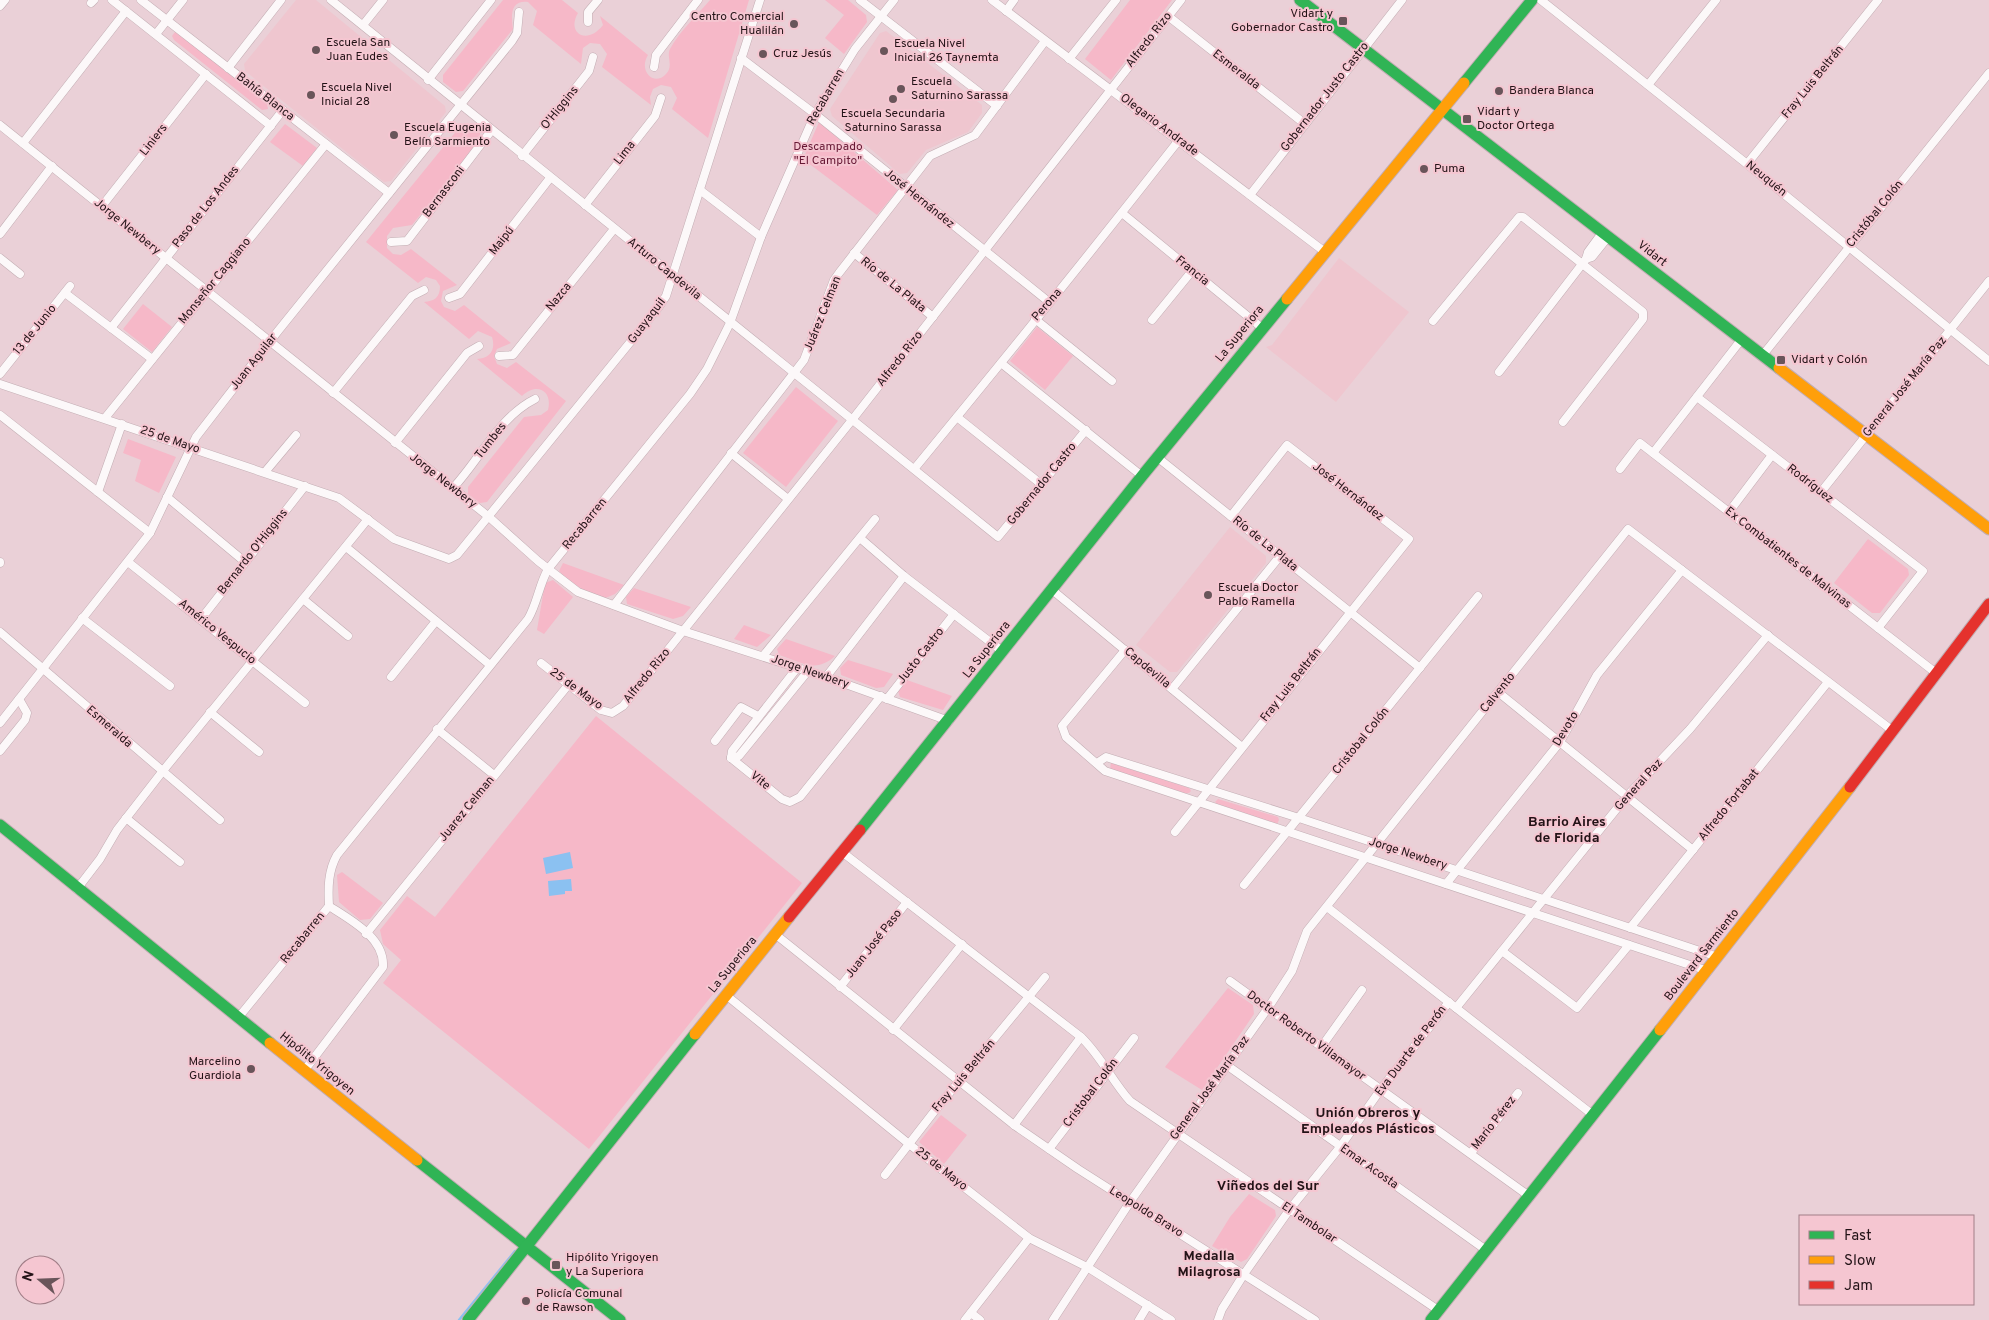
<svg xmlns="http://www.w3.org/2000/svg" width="1989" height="1320" viewBox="0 0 1989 1320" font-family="Overpass,sans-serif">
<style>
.built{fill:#efc6cf}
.green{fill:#f6b8c8}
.water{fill:#8bc1f1}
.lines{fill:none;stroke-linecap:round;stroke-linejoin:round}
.stream{stroke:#8bc1f1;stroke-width:2.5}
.street-casing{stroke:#c2adb3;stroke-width:9}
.fast-casing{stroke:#c2adb3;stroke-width:13}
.slow-casing{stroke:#c2adb3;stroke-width:13}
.jam-casing{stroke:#c2adb3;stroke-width:13}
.street{stroke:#fcf8f9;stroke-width:8}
.fast{stroke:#30b455;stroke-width:11}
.slow{stroke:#ff9f0a;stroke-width:11}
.jam{stroke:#e5322d;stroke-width:11}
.poi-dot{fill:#69555a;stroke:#f5c6d1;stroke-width:2}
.labels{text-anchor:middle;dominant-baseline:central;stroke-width:4;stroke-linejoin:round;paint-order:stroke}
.poi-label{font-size:12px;fill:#231317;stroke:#f5c6d1;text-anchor:start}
.street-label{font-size:12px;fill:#231317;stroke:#f5c6d1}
.park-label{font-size:12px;fill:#671935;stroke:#f5c6d1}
.neighbourhood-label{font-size:14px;font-weight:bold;fill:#231317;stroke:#f5c6d1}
</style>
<rect width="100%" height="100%" fill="#ead0d7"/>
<g class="built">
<path d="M 296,0 L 316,0 L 445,106 L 446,112 L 391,181 L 384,182 L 245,71 L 244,64 Z"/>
<path d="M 886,31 L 982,105 L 982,113 L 968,132 L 926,150 L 907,173 L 900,174 L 832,116 L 830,109 L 880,33 Z"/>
<path d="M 1339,258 L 1409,312 L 1336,402 L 1266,347 L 1272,345 Z"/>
<path d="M 1230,527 L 1266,556 L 1266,563 L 1177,672 L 1170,672 L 1136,645 Z"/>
</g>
<g class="green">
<path d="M 503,0 L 562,0 L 578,13 C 566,33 587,46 603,25 L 600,16 L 648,55 C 638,71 654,87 666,74 C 674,66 666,57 670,49 C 680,31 697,15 710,0 L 749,0 L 708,138 L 672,109 L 677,98 L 671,87 L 661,85 L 653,89 L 650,97 L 651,105 L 602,67 L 607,54 L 600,44 L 590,43 L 583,48 L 581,64 L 533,25 L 537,11 L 528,2 C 510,0 511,16 513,29 L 463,91 L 456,92 L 443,82 L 443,75 Z"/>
<path d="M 825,0 L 848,0 L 866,15 L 867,22 L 844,54 L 825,38 L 844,15 Z"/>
<path d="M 1130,0 L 1172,0 L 1111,80 L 1085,59 Z"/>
<path d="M 175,32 L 179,33 L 267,104 L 268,109 L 262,110 L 174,40 L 172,36 Z"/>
<path d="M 819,122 L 898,190 L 877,215 L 803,159 Z"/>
<path d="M 285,124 L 317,148 L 303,166 L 270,142 Z"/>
<path d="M 462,124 L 468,124 L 480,133 L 480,141 L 412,225 L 393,228 L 387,236 L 387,248 L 393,254 L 401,255 L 411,249 L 457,285 L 443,291 L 441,301 L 444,307 L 455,311 L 464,305 L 511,343 L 497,349 L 494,356 L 497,364 L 507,368 L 516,362 L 566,401 L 487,502 L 480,503 L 468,494 L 468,487 L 524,417 L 541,415 L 548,410 C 553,390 536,382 522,396 L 477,359 C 490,358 496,350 492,337 L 478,331 L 469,339 L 424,302 C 434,301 440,298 440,286 L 436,280 L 426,277 L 418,283 L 366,242 Z"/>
<path d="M 143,304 L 172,327 L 152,352 L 123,329 Z"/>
<path d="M 1037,327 L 1073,356 L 1045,390 L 1010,361 Z"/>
<path d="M 796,387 L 838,421 L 786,487 L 743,453 Z"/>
<path d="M 128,439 L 176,457 L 159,493 L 135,481 L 141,460 L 123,453 Z"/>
<path d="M 1868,539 L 1908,569 L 1909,575 L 1880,613 L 1872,613 L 1834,583 Z"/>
<path d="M 563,563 L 624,585 L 615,594 L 603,599 C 586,591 571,585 559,571 Z"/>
<path d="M 553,580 L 573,597 L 544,634 L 537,630 L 545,583 Z"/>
<path d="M 634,588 L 691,607 L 683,616 L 673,619 L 627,604 L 626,597 Z"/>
<path d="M 744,625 L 771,635 L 757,647 L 734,639 Z"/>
<path d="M 786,639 L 835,656 C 815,674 802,662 779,655 L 777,649 Z"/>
<path d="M 848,660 L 893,674 L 884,687 L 876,688 L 841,675 L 840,668 Z"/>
<path d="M 907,680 L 952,696 L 943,710 L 900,697 L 898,691 Z"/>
<path d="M 596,716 L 802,883 L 589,1149 L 383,983 L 401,960 L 383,944 L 380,930 L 407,896 L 435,917 Z"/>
<path d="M 1111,763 L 1189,788 L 1191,791 L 1189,793 L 1183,793 L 1110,769 Z"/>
<path d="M 1218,799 L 1278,817 L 1279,820 L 1277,824 L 1217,804 L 1215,802 Z"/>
<path d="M 342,872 L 383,903 L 370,919 L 360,920 L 339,902 L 337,875 Z"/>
<path d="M 1228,988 L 1253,1005 L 1254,1014 L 1202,1090 L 1165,1067 Z"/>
<path d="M 941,1115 L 967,1135 L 944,1164 L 919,1142 Z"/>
<path d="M 1249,1194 L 1275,1210 L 1276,1216 L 1247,1259 L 1241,1262 L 1212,1246 L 1230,1217 Z"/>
</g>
<g class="water">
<path d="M 570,852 L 573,868 L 546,874 L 543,858 Z"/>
<path d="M 571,879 L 572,891 L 565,891 L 565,894 L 549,896 L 548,881 Z"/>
</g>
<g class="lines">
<path class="stream" d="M 459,1320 L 515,1251"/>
<defs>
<g id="street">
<path d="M 112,0 L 271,126"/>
<path d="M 141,0 L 389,193"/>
<path d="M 331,0 L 998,537 L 1086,430"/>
<path d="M 860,0 L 997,106"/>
<path d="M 992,0 L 1325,252"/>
<path d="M 1541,0 L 1747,164 L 1989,361"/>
<path d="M 91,3 L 94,0"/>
<path d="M 0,6 L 5,0"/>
<path d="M 1006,11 L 1014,0"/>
<path d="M 1168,16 L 1305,124"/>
<path d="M 588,22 L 588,12 L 598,0"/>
<path d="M 363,25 L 383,0"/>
<path d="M 156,34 L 183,0"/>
<path d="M 741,58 L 815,114 L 1049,302"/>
<path d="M 1069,59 L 1116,0"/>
<path d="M 654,67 L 656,55 L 698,0"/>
<path d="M 228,68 L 281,0"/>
<path d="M 428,80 L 491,0"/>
<path d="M 1648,85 L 1716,0"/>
<path d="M 0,125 L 489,517 L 538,561 L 578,592 L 683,631 L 826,677 L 949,721"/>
<path d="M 23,143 L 126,11"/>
<path d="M 522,156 L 589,71 L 593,57"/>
<path d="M 1747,164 L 1878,0"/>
<path d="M 700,190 L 761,237"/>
<path d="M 1250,195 L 1402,0"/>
<path d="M 585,205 L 655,116 L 661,98"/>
<path d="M 102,206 L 206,74"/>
<path d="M 1122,213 L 1262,328"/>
<path d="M 0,234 L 52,166"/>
<path d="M 391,242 L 407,241 L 491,131"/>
<path d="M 854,253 L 933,317"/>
<path d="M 0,258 L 20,274"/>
<path d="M 1586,259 L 1592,257 L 1608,237"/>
<path d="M 65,293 L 152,359"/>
<path d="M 449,298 L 460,294 L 550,178"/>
<path d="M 1035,319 L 1112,381"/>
<path d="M 1152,320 L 1192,271"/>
<path d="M 1433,321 L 1519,217 L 1523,217 L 1643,312 L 1643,319 L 1563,422"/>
<path d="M 111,328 L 283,110"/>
<path d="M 499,356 L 513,355 L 614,229"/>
<path d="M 1762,356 L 1989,73"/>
<path d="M 1001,363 L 1142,476"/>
<path d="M 1499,372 L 1586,259 L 1588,252 L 1602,233"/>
<path d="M 0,374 L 70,286"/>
<path d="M 0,384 L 339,498 L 394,539 L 449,559 L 457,555 L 658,308 L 666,296 L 760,0"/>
<path d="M 333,393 L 412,296 L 424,290"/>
<path d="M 1697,397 L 1923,571 L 1878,628"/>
<path d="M 0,415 L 150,533"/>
<path d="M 957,417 L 1041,484"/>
<path d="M 105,418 L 326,144"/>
<path d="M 395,443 L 467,353 L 479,346"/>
<path d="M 731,453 L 788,499"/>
<path d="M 1653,453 L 1741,340"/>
<path d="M 1157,457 L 1420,668"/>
<path d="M 915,468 C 1004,360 1092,251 1179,140"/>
<path d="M 1620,469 L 1640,443 L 1936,673"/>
<path d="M 265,472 L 296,435"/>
<path d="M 453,488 C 480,459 499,417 535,399"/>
<path d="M 98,492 L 122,424"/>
<path d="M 1821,492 L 1989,281"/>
<path d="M 167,497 L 245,562"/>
<path d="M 1729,512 L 1772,455"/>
<path d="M 860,538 L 904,576 L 1002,651"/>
<path d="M 346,547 L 490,665"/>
<path d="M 0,562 L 0,563"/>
<path d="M 128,562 L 305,703"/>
<path d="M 1051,589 L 1242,747"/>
<path d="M 303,599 L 348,636"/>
<path d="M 614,605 L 804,360 L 834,280 L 839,273 L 930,156 L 975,135 L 1045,41"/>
<path d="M 82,618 L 170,686"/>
<path d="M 201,619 L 305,486"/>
<path d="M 0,632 L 220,820"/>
<path d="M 1125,650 L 1062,726 L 1066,737 L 1105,771 L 1708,971"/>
<path d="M 763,656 L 875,519"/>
<path d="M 541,663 L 601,710 L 612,713 L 623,706 L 852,420 L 1181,0"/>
<path d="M 391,677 L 436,621"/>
<path d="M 826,677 L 904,576"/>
<path d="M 1172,689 L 1280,556"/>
<path d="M 1498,692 L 1693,850"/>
<path d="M 887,699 L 954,614"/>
<path d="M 210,712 L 259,752"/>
<path d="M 0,723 L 150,533 L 196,437 L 278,331 L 512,41 L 517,33 L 519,12"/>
<path d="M 437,729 L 494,775"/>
<path d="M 715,741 L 741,707 L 758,716"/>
<path d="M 0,751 L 25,720 L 27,713 L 19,699"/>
<path d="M 731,758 L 782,799 L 790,802 L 800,797 L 881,696"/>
<path d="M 731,758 L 739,756 L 808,671"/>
<path d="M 731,758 L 732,751 L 797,668"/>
<path d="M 1097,763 L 1106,757 L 1299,818 L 1718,957"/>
<path d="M 126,818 L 180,862"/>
<path d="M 1175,832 L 1409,539 L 1287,445 L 1231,516"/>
<path d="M 842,852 L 1081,1037 C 1101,1056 1112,1081 1130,1101 L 1438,1310"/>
<path d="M 1446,884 L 1560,742 L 1597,675 L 1682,570"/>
<path d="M 1244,885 L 1478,596"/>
<path d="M 77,889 L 100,859 L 117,830 L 162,772 L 368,519"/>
<path d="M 1327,907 L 1593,1115"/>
<path d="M 1630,928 L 1828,682"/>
<path d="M 366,934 L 569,684"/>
<path d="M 775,934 L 1014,1125 L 1078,1169 L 1315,1320"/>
<path d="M 1502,951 L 1577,1008 L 1629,945"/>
<path d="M 1230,981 L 1529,1196"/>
<path d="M 840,987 L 907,902"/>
<path d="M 726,995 L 909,1144 L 1029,1238 L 1087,1267 L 1171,1320"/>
<path d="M 1456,1008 L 1627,796 L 1690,729 L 1768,635"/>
<path d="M 238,1018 L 329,906 C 328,888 328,871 337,855 L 528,619 C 537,604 539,585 548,569 L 690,394 L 707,369 L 730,323 L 761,237 L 815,114 L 855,49 L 894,0"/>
<path d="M 893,1030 L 962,944"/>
<path d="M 1322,1046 L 1362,990"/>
<path d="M 1228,1066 L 1486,1250"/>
<path d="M 304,1071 L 383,967 C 385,938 351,920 329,906"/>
<path d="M 1014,1125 L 1081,1037"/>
<path d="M 1049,1149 L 1134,1038"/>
<path d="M 1471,1153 L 1518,1093"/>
<path d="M 885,1175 L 933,1113 L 1045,977"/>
<path d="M 971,1313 L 980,1320"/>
<path d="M 965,1320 L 1029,1238"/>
<path d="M 1053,1320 L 1130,1202 L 1268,1008 L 1292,971 L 1307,931 L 1628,529 L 1893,731"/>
<path d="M 1139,1320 L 1148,1305"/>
<path d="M 1218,1320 L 1222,1309 L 1244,1274 L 1290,1209 L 1340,1147 L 1381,1089 L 1449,1002"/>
</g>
<g id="fast">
<path d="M 1300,0 L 1779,368"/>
<path d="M 1464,83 L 1532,0"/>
<path d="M 0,825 L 270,1043"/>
<path d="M 860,830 L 1142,476 L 1287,299"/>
<path d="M 417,1160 L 620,1320"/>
<path d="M 468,1320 L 695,1034"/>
<path d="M 1431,1320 L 1660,1030"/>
</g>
<g id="slow">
<path d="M 1287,299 L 1464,83"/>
<path d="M 1779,368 L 1989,529"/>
<path d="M 1660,1030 L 1850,787"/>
<path d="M 695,1034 L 789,917"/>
<path d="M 270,1043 L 417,1160"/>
</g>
<g id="jam">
<path d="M 1850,787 L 1989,604"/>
<path d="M 789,917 L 860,830"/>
</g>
</defs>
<use href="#street" class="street-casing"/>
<use href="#fast" class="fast-casing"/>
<use href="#slow" class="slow-casing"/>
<use href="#jam" class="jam-casing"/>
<use href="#street" class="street"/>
<use href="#fast" class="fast"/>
<use href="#slow" class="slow"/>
<use href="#jam" class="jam"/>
</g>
<g class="poi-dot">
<rect x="1338" y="16" width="10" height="10" rx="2.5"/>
<circle cx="794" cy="24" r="5"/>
<circle cx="316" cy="50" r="5"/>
<circle cx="884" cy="51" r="5"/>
<circle cx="763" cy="54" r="5"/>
<circle cx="901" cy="89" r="5"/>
<circle cx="1499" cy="91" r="5"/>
<circle cx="311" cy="95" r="5"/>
<circle cx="893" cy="99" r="5"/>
<rect x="1462" y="114" width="10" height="10" rx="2.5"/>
<circle cx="394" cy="135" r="5"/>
<circle cx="1424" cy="169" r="5"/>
<rect x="1776" y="355" width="10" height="10" rx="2.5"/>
<circle cx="1208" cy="595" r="5"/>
<circle cx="251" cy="1069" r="5"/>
<rect x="551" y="1260" width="10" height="10" rx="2.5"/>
<circle cx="526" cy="1301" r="5"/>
</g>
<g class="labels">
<g class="poi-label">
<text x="1333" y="14" text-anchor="end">Vidart y<tspan x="1333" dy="14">Gobernador Castro</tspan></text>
<text x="784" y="17" text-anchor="end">Centro Comercial<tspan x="784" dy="14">Hualilán</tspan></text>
<text x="326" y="43">Escuela San<tspan x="326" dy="14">Juan Eudes</tspan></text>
<text x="894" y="44">Escuela Nivel<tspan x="894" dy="14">Inicial 26 Taynemta</tspan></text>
<text x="773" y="54">Cruz Jesús</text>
<text x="911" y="82">Escuela<tspan x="911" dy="14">Saturnino Sarassa</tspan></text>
<text x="321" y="88">Escuela Nivel<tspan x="321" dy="14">Inicial 28</tspan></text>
<text x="1509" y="91">Bandera Blanca</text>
<text x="1477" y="112">Vidart y<tspan x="1477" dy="14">Doctor Ortega</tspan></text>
<text x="893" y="114" text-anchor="middle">Escuela Secundaria<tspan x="893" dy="14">Saturnino Sarassa</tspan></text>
<text x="404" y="128">Escuela Eugenia<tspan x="404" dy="14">Belín Sarmiento</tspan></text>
<text x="1434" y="169">Puma</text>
<text x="1791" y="360">Vidart y Colón</text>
<text x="1218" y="588">Escuela Doctor<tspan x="1218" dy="14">Pablo Ramella</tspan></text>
<text x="241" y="1062" text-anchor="end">Marcelino<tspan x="241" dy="14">Guardiola</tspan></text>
<text x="566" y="1258">Hipólito Yrigoyen<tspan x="566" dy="14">y La Superiora</tspan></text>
<text x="536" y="1294">Policía Comunal<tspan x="536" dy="14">de Rawson</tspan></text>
</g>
<g class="street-label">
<text transform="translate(1149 40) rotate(-52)">Alfredo Rizo</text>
<text transform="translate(1236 70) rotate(38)">Esmeralda</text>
<text transform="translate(1813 82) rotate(-51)">Fray Luis Beltrán</text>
<text transform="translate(265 97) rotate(38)">Bahía Blanca</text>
<text transform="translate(826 97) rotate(-60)">Recabarren</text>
<text transform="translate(1325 97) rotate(-52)">Gobernador Justo Castro</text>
<text transform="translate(560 108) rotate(-51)">O'Higgins</text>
<text transform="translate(1159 125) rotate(37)">Olegario Andrade</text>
<text transform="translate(154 140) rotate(-52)">Liniers</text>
<text transform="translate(625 153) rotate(-52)">Lima</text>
<text transform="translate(1766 179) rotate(39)">Neuquén</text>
<text transform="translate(444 192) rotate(-53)">Bernasconi</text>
<text transform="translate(919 199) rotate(39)">José Hernández</text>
<text transform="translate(206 207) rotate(-52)">Paso de Los Andes</text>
<text transform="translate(1875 214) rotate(-51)">Cristóbal Colón</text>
<text transform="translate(127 227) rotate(39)">Jorge Newbery</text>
<text transform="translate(502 241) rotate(-52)">Maipú</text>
<text transform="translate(1652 254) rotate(38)">Vidart</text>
<text transform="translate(664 269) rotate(39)">Arturo Capdevila</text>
<text transform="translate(1192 271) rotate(39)">Francia</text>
<text transform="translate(215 281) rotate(-51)">Monseñor Caggiano</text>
<text transform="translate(893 285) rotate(39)">Río de La Plata</text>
<text transform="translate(559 297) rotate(-51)">Nazca</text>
<text transform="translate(1047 305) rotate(-49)">Perona</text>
<text transform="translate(823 314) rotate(-68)">Juárez Celman</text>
<text transform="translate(647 321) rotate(-53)">Guayaquil</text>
<text transform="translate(35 330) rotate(-51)">13 de Junio</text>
<text transform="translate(1240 334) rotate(-51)">La Superiora</text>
<text transform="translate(900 359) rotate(-52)">Alfredo Rizo</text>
<text transform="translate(254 362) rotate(-52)">Juan Aguilar</text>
<text transform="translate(1905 387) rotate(-51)">General José María Paz</text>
<text transform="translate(170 440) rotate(19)">25 de Mayo</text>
<text transform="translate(491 441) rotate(-52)">Tumbes</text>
<text transform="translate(443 481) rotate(38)">Jorge Newbery</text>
<text transform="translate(1042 484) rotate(-51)">Gobernador Castro</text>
<text transform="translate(1810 484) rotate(38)">Rodríguez</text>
<text transform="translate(1348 492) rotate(38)">José Hernández</text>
<text transform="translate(585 524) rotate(-51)">Recabarren</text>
<text transform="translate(1265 544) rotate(39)">Río de La Plata</text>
<text transform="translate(253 552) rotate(-52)">Bernardo O'Higgins</text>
<text transform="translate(1788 558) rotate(38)">Ex Combatientes de Malvinas</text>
<text transform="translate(217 632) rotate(39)">Américo Vespucio</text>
<text transform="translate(987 650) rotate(-52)">La Superiora</text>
<text transform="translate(921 656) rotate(-52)">Justo Castro</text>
<text transform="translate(1147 668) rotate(40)">Capdevilla</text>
<text transform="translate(810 672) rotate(19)">Jorge Newbery</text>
<text transform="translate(647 676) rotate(-51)">Alfredo Rizo</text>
<text transform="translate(1291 685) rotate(-52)">Fray Luis Beltrán</text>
<text transform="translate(576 689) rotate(36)">25 de Mayo</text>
<text transform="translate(1498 693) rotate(-51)">Calvento</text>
<text transform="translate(109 727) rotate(41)">Esmeralda</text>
<text transform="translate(1566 729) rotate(-59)">Devoto</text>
<text transform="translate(1361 741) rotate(-51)">Cristobal Colón</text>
<text transform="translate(760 781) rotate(39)">Vite</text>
<text transform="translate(1639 785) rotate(-48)">General Paz</text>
<text transform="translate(1729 805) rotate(-51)">Alfredo Fortabat</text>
<text transform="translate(467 809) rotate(-51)">Juarez Celman</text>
<text transform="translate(1408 854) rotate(18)">Jorge Newbery</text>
<text transform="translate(303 938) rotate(-51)">Recabarren</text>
<text transform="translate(874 944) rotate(-52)">Juan José Paso</text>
<text transform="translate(1702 955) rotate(-52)">Boulevard Sarmiento</text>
<text transform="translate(733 965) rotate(-51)">La Superiora</text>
<text transform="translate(1306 1036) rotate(36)">Doctor Roberto Villamayor</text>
<text transform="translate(1411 1051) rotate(-53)">Eva Duarte de Perón</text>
<text transform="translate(317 1064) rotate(39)">Hipólito Yrigoyen</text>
<text transform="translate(964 1076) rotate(-50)">Fray Luis Beltrán</text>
<text transform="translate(1210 1088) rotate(-54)">General José María Paz</text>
<text transform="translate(1091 1093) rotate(-53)">Cristobal Colón</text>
<text transform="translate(1494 1123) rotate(-52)">Mario Pérez</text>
<text transform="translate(1369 1167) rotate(35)">Emar Acosta</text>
<text transform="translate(941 1169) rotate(38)">25 de Mayo</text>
<text transform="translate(1146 1212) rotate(32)">Leopoldo Bravo</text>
<text transform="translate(1309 1223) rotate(34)">El Tambolar</text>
</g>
<g class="park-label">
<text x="828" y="147">Descampado<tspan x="828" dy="14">"El Campito"</tspan></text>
</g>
<g class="neighbourhood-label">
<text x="1567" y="822">Barrio Aires<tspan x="1567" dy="16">de Florida</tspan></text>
<text x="1368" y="1113">Unión Obreros y<tspan x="1368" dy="16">Empleados Plásticos</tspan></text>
<text x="1268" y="1186">Viñedos del Sur</text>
<text x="1209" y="1256">Medalla<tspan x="1209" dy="16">Milagrosa</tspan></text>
</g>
</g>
<rect x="1799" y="1215" width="175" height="90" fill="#f5c6d1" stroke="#a17e87"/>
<rect x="1809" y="1231" width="25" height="8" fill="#30b455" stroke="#a17e87"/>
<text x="1844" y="1240" font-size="15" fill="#231317">Fast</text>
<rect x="1809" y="1256" width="25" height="8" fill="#ff9f0a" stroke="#a17e87"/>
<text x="1844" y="1265" font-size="15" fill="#231317">Slow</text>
<rect x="1809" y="1281" width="25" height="8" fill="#e5322d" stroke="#a17e87"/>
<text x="1844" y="1290" font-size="15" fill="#231317">Jam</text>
<g transform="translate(40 1280) rotate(289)"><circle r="24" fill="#f5c6d1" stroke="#a17e87"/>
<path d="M0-4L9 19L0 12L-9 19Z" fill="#69555a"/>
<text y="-8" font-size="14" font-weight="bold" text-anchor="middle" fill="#231317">N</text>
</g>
</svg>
